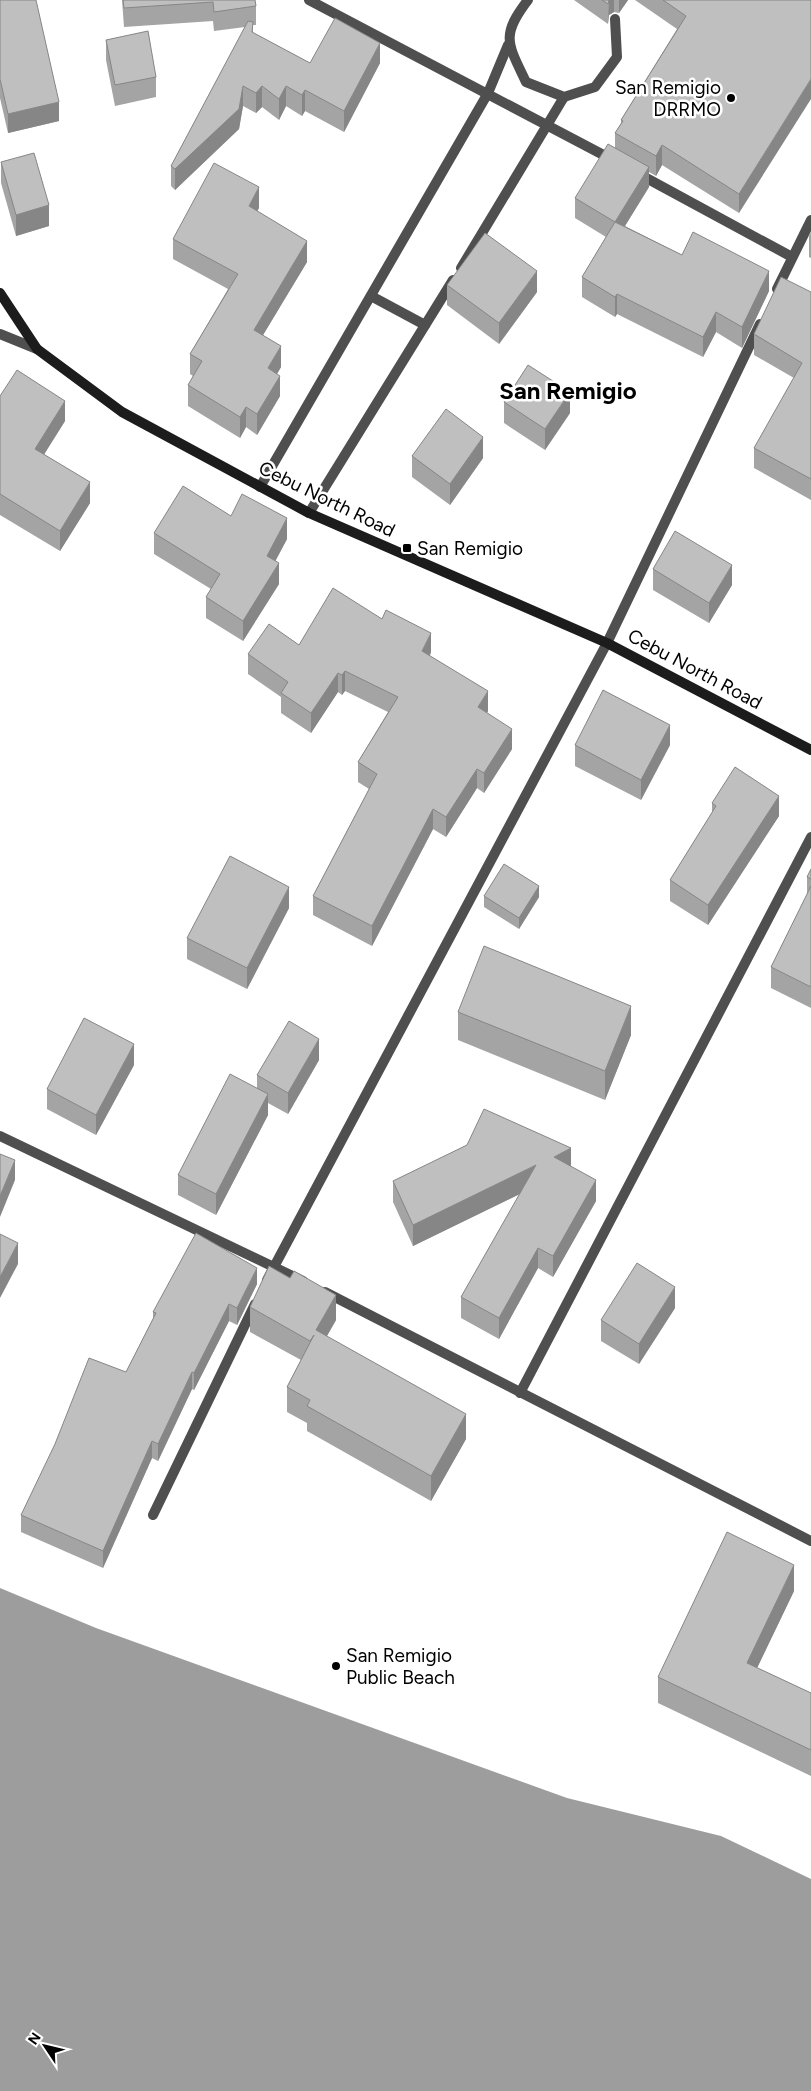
<svg xmlns="http://www.w3.org/2000/svg" width="811" height="2091" viewBox="0 0 811 2091" font-family="Figtree,sans-serif">
<style>
.water{fill:#9d9d9d}
.lines{fill:none;stroke-linecap:round;stroke-linejoin:round}
.service{stroke:#4f4f4f;stroke-width:10}
.minor{stroke:#4f4f4f;stroke-width:10}
.tertiary{stroke:#4f4f4f;stroke-width:10}
.secondary{stroke:#1c1c1c;stroke-width:10}
.wall{fill:#a4a4a4}
.shaded-wall{fill:#868686}
.building{fill:#bfbfbf;stroke:#868686}
.poi-dot{fill:#000;stroke:#fff;stroke-width:2}
.labels{text-anchor:middle;dominant-baseline:central;stroke-width:5;stroke-linejoin:round;paint-order:stroke}
.poi-label{font-size:19px;fill:#000;stroke:#fff;text-anchor:start}
.street-label{font-size:19px;fill:#000;stroke:#fff}
.district-label{font-size:24px;font-weight:bold;fill:#000;stroke:#fff}
</style>
<rect width="100%" height="100%" fill="#fff"/>
<path class="water" d="M 0,1588 L 96,1628 L 567,1798 L 721,1836 L 811,1879 L 811,2091 L 0,2091 Z"/>
<g class="lines">
<g class="service">
<path d="M 528,0 C 500,36 508,44 526,82 L 564,97 L 595,87 L 617,57 L 615,19"/>
<path d="M 461,268 L 564,97"/>
<path d="M 371,296 L 425,325"/>
<path d="M 260,487 L 488,93 L 508,45"/>
<path d="M 309,513 L 453,280"/>
</g>
<g class="minor">
<path d="M 309,0 L 613,160"/>
<path d="M 637,173 L 792,257"/>
<path d="M 0,334 L 37,349"/>
<path d="M 0,1136 L 303,1281"/>
<path d="M 267,1280 L 607,643"/>
<path d="M 325,1292 L 811,1541"/>
<path d="M 520,1393 L 811,837"/>
<path d="M 153,1515 L 255,1304"/>
</g>
<g class="tertiary">
<path d="M 777,289 L 811,220"/>
<path d="M 607,643 L 760,324"/>
</g>
<path class="secondary" d="M 0,293 L 37,349 L 122,412 L 309,513 L 607,643 L 811,750"/>
</g>
<g class="wall">
<path d="M 0,0 L 59,121 L 8,133 L 0,98 Z"/>
<path d="M 122,0 L 255,0 L 256,6 L 256,25 L 253,25 L 253,33 L 310,63 L 380,63 L 344,132 L 305,111 L 302,116 L 286,106 L 279,120 L 262,107 L 256,113 L 243,106 L 239,129 L 175,190 L 171,186 L 171,166 L 245,27 L 214,31 L 213,21 L 124,27 Z"/>
<path d="M 574,0 L 628,0 L 619,13 L 614,12 L 609,15 L 608,24 Z"/>
<path d="M 635,0 L 811,0 L 739,213 L 662,165 L 656,176 L 649,172 L 649,187 L 625,226 L 682,255 L 769,291 L 742,348 L 716,332 L 703,357 L 617,314 L 615,317 L 582,297 L 582,277 L 606,237 L 575,218 L 575,198 L 615,148 L 615,133 L 621,123 L 621,120 L 677,29 Z"/>
<path d="M 106,40 L 156,77 L 156,97 L 115,106 L 106,60 Z"/>
<path d="M 1,162 L 49,226 L 16,236 L 1,183 Z"/>
<path d="M 259,208 L 257,211 L 307,262 L 263,335 L 281,367 L 277,374 L 280,396 L 257,435 L 246,427 L 240,438 L 188,406 L 188,385 L 193,376 L 190,374 L 190,354 L 228,289 L 173,259 L 173,239 Z"/>
<path d="M 811,232 L 811,258 L 809,257 L 809,236 Z"/>
<path d="M 447,285 L 537,292 L 499,344 L 447,305 Z"/>
<path d="M 811,292 L 811,500 L 754,468 L 754,448 L 794,378 L 754,355 L 754,334 Z"/>
<path d="M 0,396 L 65,421 L 44,454 L 90,503 L 60,551 L 0,515 Z"/>
<path d="M 504,402 L 570,413 L 545,450 L 504,423 Z"/>
<path d="M 412,456 L 483,458 L 450,505 L 412,477 Z"/>
<path d="M 231,516 L 287,539 L 275,561 L 279,584 L 243,641 L 206,618 L 206,597 L 211,589 L 154,554 L 154,533 Z"/>
<path d="M 653,569 L 732,585 L 709,623 L 653,590 Z"/>
<path d="M 299,645 L 431,652 L 430,656 L 488,711 L 487,713 L 512,749 L 484,793 L 477,788 L 446,837 L 433,829 L 372,946 L 313,915 L 313,896 L 369,789 L 358,782 L 358,762 L 388,712 L 345,691 L 342,695 L 338,692 L 311,733 L 281,713 L 281,697 L 248,674 L 248,654 Z"/>
<path d="M 575,745 L 670,745 L 641,800 L 575,766 Z"/>
<path d="M 712,803 L 779,816 L 708,925 L 670,901 L 670,880 L 712,813 Z"/>
<path d="M 811,869 L 811,1008 L 771,988 L 771,967 L 807,895 L 807,877 Z"/>
<path d="M 484,896 L 539,897 L 519,929 L 484,907 Z"/>
<path d="M 289,908 L 247,989 L 187,959 L 187,938 Z"/>
<path d="M 458,1012 L 631,1035 L 605,1100 L 458,1040 Z"/>
<path d="M 319,1060 L 288,1114 L 268,1103 L 268,1115 L 216,1215 L 178,1195 L 178,1175 L 257,1088 L 257,1075 Z"/>
<path d="M 134,1065 L 96,1135 L 47,1109 L 47,1089 Z"/>
<path d="M 571,1166 L 596,1201 L 553,1277 L 538,1268 L 499,1339 L 461,1318 L 461,1297 L 520,1194 L 413,1246 L 393,1202 L 393,1181 Z"/>
<path d="M 257,1284 L 237,1325 L 229,1321 L 194,1390 L 192,1389 L 158,1461 L 152,1458 L 103,1568 L 21,1532 L 21,1515 L 126,1372 L 153,1319 L 153,1312 Z"/>
<path d="M 250,1307 L 336,1320 L 327,1336 L 466,1439 L 431,1501 L 307,1431 L 307,1423 L 287,1412 L 287,1387 L 301,1360 L 250,1332 Z"/>
<path d="M 675,1308 L 639,1364 L 601,1341 L 601,1320 Z"/>
<path d="M 794,1591 L 757,1668 L 811,1693 L 811,1776 L 658,1703 L 658,1677 Z"/>
</g>
<g class="shaded-wall">
<path d="M 609,0 L 614,0 L 614,12 L 609,15 L 608,24 Z"/>
<path d="M 619,0 L 628,0 L 619,13 Z"/>
<path d="M 380,43 L 380,63 L 344,132 L 344,111 Z"/>
<path d="M 811,79 L 811,99 L 739,213 L 739,194 Z"/>
<path d="M 243,86 L 243,106 L 239,129 L 175,190 L 175,169 Z"/>
<path d="M 262,86 L 262,107 L 256,113 L 256,93 Z"/>
<path d="M 286,86 L 286,106 L 279,120 L 279,99 Z"/>
<path d="M 305,90 L 305,111 L 302,116 L 302,95 Z"/>
<path d="M 59,102 L 59,121 L 8,133 L 8,114 Z"/>
<path d="M 662,145 L 662,165 L 656,176 L 656,156 Z"/>
<path d="M 649,167 L 649,187 L 615,242 L 615,222 Z"/>
<path d="M 259,187 L 259,208 L 249,226 L 249,206 Z"/>
<path d="M 49,205 L 49,226 L 16,236 L 16,215 Z"/>
<path d="M 307,241 L 307,262 L 254,350 L 254,330 Z"/>
<path d="M 537,271 L 537,292 L 499,344 L 499,323 Z"/>
<path d="M 769,271 L 769,291 L 742,348 L 742,327 Z"/>
<path d="M 617,294 L 617,314 L 615,317 L 615,297 Z"/>
<path d="M 716,312 L 716,332 L 703,357 L 703,337 Z"/>
<path d="M 281,346 L 281,367 L 268,389 L 268,368 Z"/>
<path d="M 280,376 L 280,396 L 257,435 L 257,414 Z"/>
<path d="M 570,392 L 570,413 L 545,450 L 545,429 Z"/>
<path d="M 65,401 L 65,421 L 35,469 L 35,449 Z"/>
<path d="M 246,407 L 246,427 L 240,438 L 240,417 Z"/>
<path d="M 483,437 L 483,458 L 450,505 L 450,484 Z"/>
<path d="M 90,482 L 90,503 L 60,551 L 60,531 Z"/>
<path d="M 287,518 L 287,539 L 267,577 L 267,556 Z"/>
<path d="M 279,563 L 279,584 L 243,641 L 243,621 Z"/>
<path d="M 732,565 L 732,585 L 709,623 L 709,603 Z"/>
<path d="M 431,633 L 431,652 L 422,671 L 422,651 Z"/>
<path d="M 345,671 L 345,691 L 342,695 L 342,675 Z"/>
<path d="M 338,673 L 338,692 L 311,733 L 311,713 Z"/>
<path d="M 488,691 L 488,711 L 478,727 L 478,707 Z"/>
<path d="M 670,725 L 670,745 L 641,800 L 641,780 Z"/>
<path d="M 512,729 L 512,749 L 484,793 L 484,773 Z"/>
<path d="M 477,769 L 477,788 L 446,837 L 446,817 Z"/>
<path d="M 779,796 L 779,816 L 708,925 L 708,905 Z"/>
<path d="M 433,809 L 433,829 L 372,946 L 372,926 Z"/>
<path d="M 539,886 L 539,897 L 519,929 L 519,918 Z"/>
<path d="M 289,887 L 289,908 L 247,989 L 247,968 Z"/>
<path d="M 631,1006 L 631,1035 L 605,1100 L 605,1071 Z"/>
<path d="M 319,1039 L 319,1060 L 288,1114 L 288,1093 Z"/>
<path d="M 134,1044 L 134,1065 L 96,1135 L 96,1115 Z"/>
<path d="M 268,1094 L 268,1115 L 216,1215 L 216,1194 Z"/>
<path d="M 571,1148 L 571,1169 L 554,1157 Z"/>
<path d="M 15,1160 L 15,1180 L 0,1217 L 0,1196 Z"/>
<path d="M 536,1165 L 536,1186 L 413,1246 L 413,1225 Z"/>
<path d="M 596,1180 L 596,1201 L 553,1277 L 553,1256 Z"/>
<path d="M 18,1243 L 18,1264 L 0,1298 L 0,1277 Z"/>
<path d="M 538,1248 L 538,1268 L 499,1339 L 499,1318 Z"/>
<path d="M 257,1268 L 257,1284 L 237,1325 L 237,1308 Z"/>
<path d="M 675,1287 L 675,1308 L 639,1364 L 639,1344 Z"/>
<path d="M 336,1295 L 336,1320 L 316,1355 L 316,1330 Z"/>
<path d="M 229,1304 L 229,1321 L 194,1390 L 194,1373 Z"/>
<path d="M 192,1372 L 192,1389 L 158,1461 L 158,1444 Z"/>
<path d="M 466,1414 L 466,1439 L 431,1501 L 431,1476 Z"/>
<path d="M 152,1441 L 152,1458 L 103,1568 L 103,1551 Z"/>
<path d="M 794,1565 L 794,1591 L 747,1689 L 747,1663 Z"/>
</g>
<g class="building">
<path d="M 0,0 L 36,0 L 59,102 L 8,114 L 0,79 Z"/>
<path d="M 123,0 L 255,0 L 256,6 L 214,12 L 213,2 L 124,8 Z"/>
<path d="M 602,0 L 609,0 L 608,4 Z"/>
<path d="M 663,0 L 811,0 L 811,79 L 739,194 L 662,145 L 656,156 L 615,133 L 623,121 L 621,120 L 686,16 Z"/>
<path d="M 335,18 L 380,43 L 344,111 L 305,90 L 302,95 L 286,86 L 279,99 L 262,86 L 256,93 L 243,86 L 239,109 L 175,169 L 171,166 L 248,21 L 253,22 L 252,32 L 310,63 Z"/>
<path d="M 148,31 L 156,77 L 115,85 L 106,40 Z"/>
<path d="M 608,144 L 649,167 L 615,222 L 575,198 Z"/>
<path d="M 34,153 L 49,205 L 16,215 L 1,162 Z"/>
<path d="M 214,163 L 259,187 L 249,206 L 307,241 L 254,330 L 281,346 L 268,368 L 280,376 L 257,414 L 246,407 L 240,417 L 188,385 L 202,361 L 190,354 L 238,274 L 173,239 Z"/>
<path d="M 615,222 L 682,255 L 693,232 L 769,271 L 742,327 L 716,312 L 703,337 L 617,294 L 615,297 L 582,277 Z"/>
<path d="M 485,233 L 537,271 L 499,323 L 447,285 Z"/>
<path d="M 781,277 L 811,292 L 811,479 L 754,448 L 802,363 L 754,334 Z"/>
<path d="M 528,365 L 570,392 L 545,429 L 504,402 Z"/>
<path d="M 17,370 L 65,401 L 35,449 L 90,482 L 60,531 L 0,494 L 0,396 Z"/>
<path d="M 446,409 L 483,437 L 450,484 L 412,456 Z"/>
<path d="M 183,486 L 231,516 L 242,494 L 287,518 L 267,556 L 279,563 L 243,621 L 206,597 L 220,574 L 154,533 Z"/>
<path d="M 675,531 L 732,565 L 709,603 L 653,569 Z"/>
<path d="M 333,588 L 382,619 L 386,610 L 431,633 L 422,651 L 488,691 L 478,707 L 512,729 L 484,773 L 477,769 L 446,817 L 433,809 L 372,926 L 313,896 L 377,774 L 358,762 L 398,697 L 345,671 L 342,675 L 338,673 L 311,713 L 281,693 L 288,682 L 248,654 L 269,624 L 299,645 Z"/>
<path d="M 603,690 L 670,725 L 641,780 L 575,745 Z"/>
<path d="M 735,767 L 779,796 L 708,905 L 670,880 L 716,806 L 712,803 Z"/>
<path d="M 230,856 L 289,887 L 247,968 L 187,938 Z"/>
<path d="M 504,864 L 539,886 L 519,918 L 484,896 Z"/>
<path d="M 811,869 L 811,879 L 807,877 Z"/>
<path d="M 811,886 L 811,987 L 771,967 Z"/>
<path d="M 484,946 L 631,1006 L 605,1071 L 458,1012 Z"/>
<path d="M 84,1018 L 134,1044 L 96,1115 L 47,1089 Z"/>
<path d="M 289,1021 L 319,1039 L 288,1093 L 257,1075 Z"/>
<path d="M 230,1074 L 268,1094 L 216,1194 L 178,1175 Z"/>
<path d="M 484,1109 L 571,1148 L 554,1157 L 596,1180 L 553,1256 L 538,1248 L 499,1318 L 461,1297 L 536,1165 L 413,1225 L 393,1181 L 467,1145 Z"/>
<path d="M 0,1154 L 15,1160 L 0,1196 Z"/>
<path d="M 196,1233 L 257,1268 L 237,1308 L 229,1304 L 194,1373 L 192,1372 L 158,1444 L 152,1441 L 103,1551 L 21,1515 L 55,1444 L 89,1358 L 126,1372 L 156,1313 L 153,1312 Z"/>
<path d="M 0,1234 L 18,1243 L 0,1277 Z"/>
<path d="M 637,1263 L 675,1287 L 639,1344 L 601,1320 Z"/>
<path d="M 269,1266 L 290,1278 L 294,1271 L 336,1295 L 316,1330 L 466,1414 L 431,1476 L 307,1406 L 310,1400 L 287,1387 L 314,1335 L 310,1341 L 250,1307 Z"/>
<path d="M 727,1532 L 794,1565 L 747,1663 L 811,1693 L 811,1750 L 658,1677 Z"/>
</g>
<g class="poi-dot">
<circle cx="731" cy="98" r="5"/>
<rect x="402" y="543" width="10" height="10" rx="2.5"/>
<circle cx="336" cy="1666" r="5"/>
</g>
<g class="labels">
<g class="poi-label">
<text x="721" y="87" text-anchor="end">San Remigio<tspan x="721" dy="22">DRRMO</tspan></text>
<text x="417" y="548">San Remigio</text>
<text x="346" y="1655">San Remigio<tspan x="346" dy="22">Public Beach</tspan></text>
</g>
<g class="street-label">
<text transform="translate(327 499) rotate(26)">Cebu North Road</text>
<text transform="translate(695 669) rotate(28)">Cebu North Road</text>
</g>
<g class="district-label">
<text x="568" y="390">San Remigio</text>
</g>
</g>
<g transform="translate(45 2046) rotate(305)" stroke="#ffffff" stroke-width="4" paint-order="stroke">
<path d="M0-4L9 19L0 12L-9 19Z" fill="#000000"/>
<text y="-8" font-size="14" font-weight="bold" text-anchor="middle" fill="#000000">N</text>
</g>
</svg>
